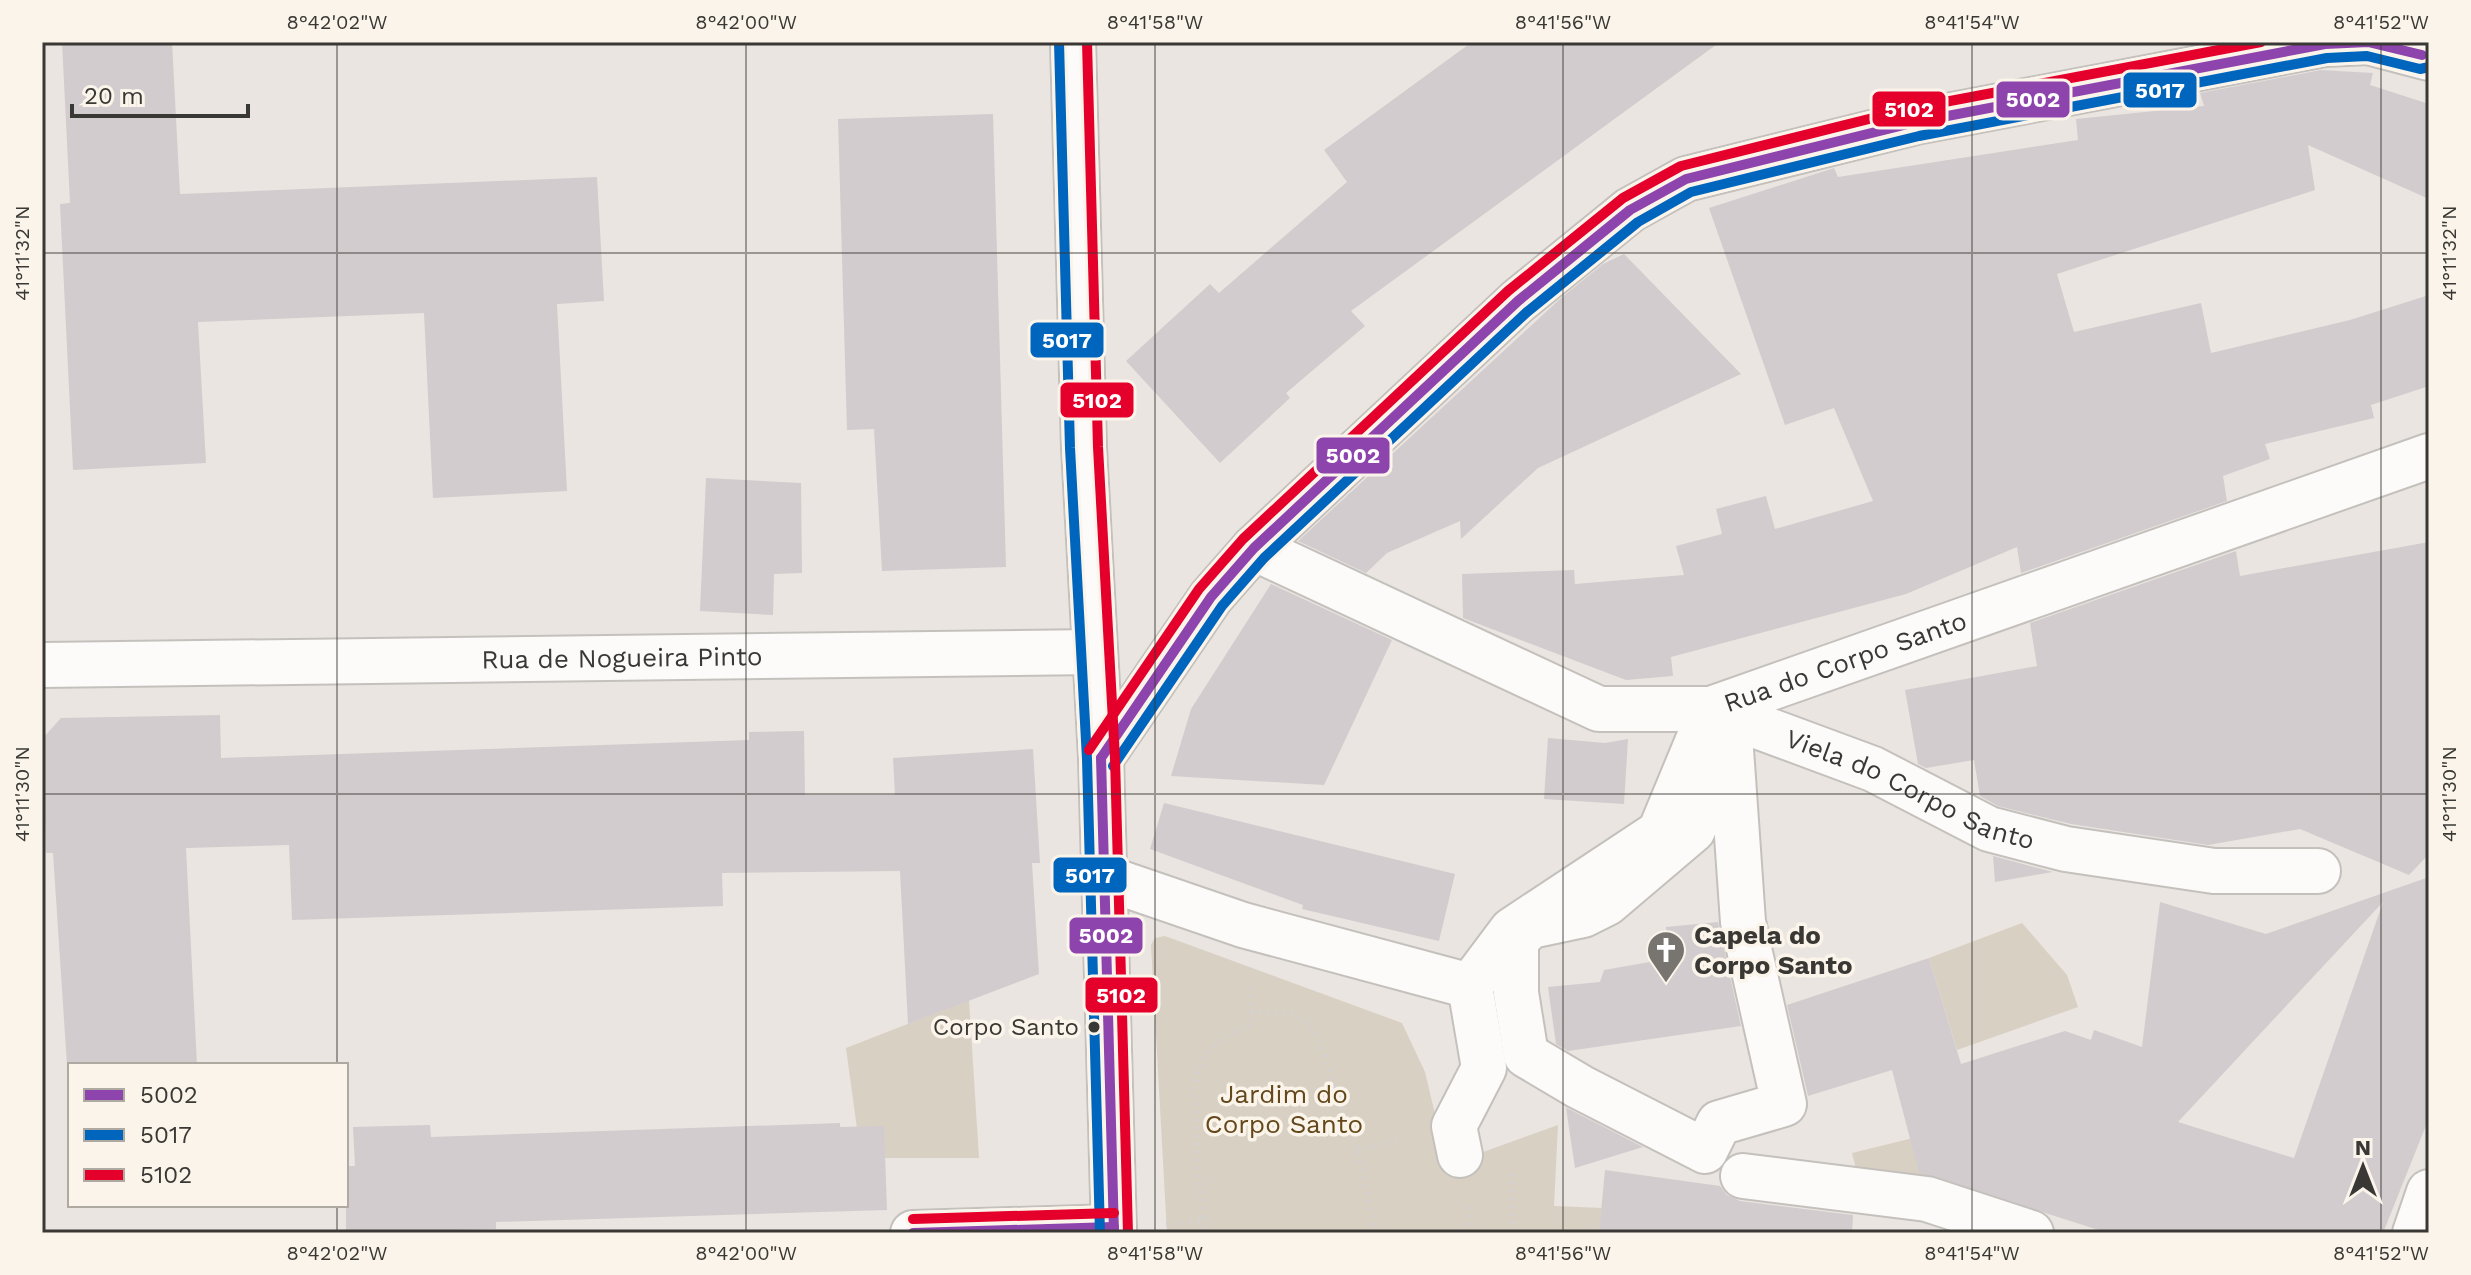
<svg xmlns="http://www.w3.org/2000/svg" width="2471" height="1275" viewBox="0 0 2471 1275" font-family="'Work Sans',sans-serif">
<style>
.green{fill:#d9d0c4}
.building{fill:#d2ccce;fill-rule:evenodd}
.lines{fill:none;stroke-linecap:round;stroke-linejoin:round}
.street-casing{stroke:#c4c1bd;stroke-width:48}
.path{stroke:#d4d2d1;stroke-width:5;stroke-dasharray:2 6;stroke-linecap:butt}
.street{stroke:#fcfbfa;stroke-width:44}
.bus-1-casing{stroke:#fbf4ea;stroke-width:16}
.bus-2-casing{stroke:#fbf4ea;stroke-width:16}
.bus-3-casing{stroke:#fbf4ea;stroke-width:16}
.bus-1{stroke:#8e44ad;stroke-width:10}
.bus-2{stroke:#0065bd;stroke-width:10}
.bus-3{stroke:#e4002b;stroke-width:10}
.ticks{fill:none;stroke:#3a3834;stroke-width:2;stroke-opacity:0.45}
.bus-dot{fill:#3a3834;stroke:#fbf4ea;stroke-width:3}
.labels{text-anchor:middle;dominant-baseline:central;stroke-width:7;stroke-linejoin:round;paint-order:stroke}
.bus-label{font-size:24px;fill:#3a3834;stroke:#fbf4ea;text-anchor:end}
.street-label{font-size:26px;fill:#3a3834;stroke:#fbf4ea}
.poi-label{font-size:26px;font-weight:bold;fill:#3a3834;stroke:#fbf4ea;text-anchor:start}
.park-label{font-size:26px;fill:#64481b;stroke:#fbf4ea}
.line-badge{stroke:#fbf4ea;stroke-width:3}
.badge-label{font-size:22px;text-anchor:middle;font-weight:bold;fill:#fff}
.neatline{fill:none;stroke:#3a3834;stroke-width:3}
.ticks-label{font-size:20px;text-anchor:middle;fill:#3a3834}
</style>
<rect width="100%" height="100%" fill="#eae5e0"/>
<g class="green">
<path d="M 2022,923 L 2067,975 L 2078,1007 L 1957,1050 L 1929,958 Z"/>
<path d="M 1165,936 L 1402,1023 L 1425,1072 L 1447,1165 L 1558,1125 L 1554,1206 L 1602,1208 L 1599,1233 L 1167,1233 L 1151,945 L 1155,938 Z"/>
<path d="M 969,1000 L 979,1158 L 861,1158 L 846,1048 Z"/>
<path d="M 1962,1126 L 1983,1208 L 1856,1169 L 1852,1153 Z"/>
</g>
<g class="building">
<path d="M 62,42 L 172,42 L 180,194 L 597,177 L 604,301 L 557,304 L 567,491 L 433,498 L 424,313 L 198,322 L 206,463 L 73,470 L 60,204 L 70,203 Z"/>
<path d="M 1472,42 L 1720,42 L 1351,311 L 1365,326 L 1286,393 L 1290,398 L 1220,463 L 1126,361 L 1210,284 L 1219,293 L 1347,182 L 1324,150 Z"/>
<path d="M 2321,70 L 2373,73 L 2370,85 L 2429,104 L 2429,199 L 2308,145 L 2315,190 L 2057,274 L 2074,332 L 2201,303 L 2211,353 L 2350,320 L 2429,295 L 2429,386 L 2371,405 L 2374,418 L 2265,444 L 2270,459 L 2223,476 L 2227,501 L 2021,573 L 2017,547 L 1906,594 L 1671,657 L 1673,676 L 1626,680 L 1463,618 L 1462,574 L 1574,570 L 1575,584 L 1684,575 L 1676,546 L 1722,534 L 1716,509 L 1766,496 L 1775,529 L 1873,501 L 1834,408 L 1785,425 L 1709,208 L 1834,168 L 1838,177 L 2078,140 L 2076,119 L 2204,106 L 2200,93 Z"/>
<path d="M 993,114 L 1006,567 L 882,571 L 874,429 L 847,430 L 838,119 Z"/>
<path d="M 1624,254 L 1741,374 L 1538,468 L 1461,539 L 1460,521 L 1387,553 L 1366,573 L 1298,541 L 1561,298 L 1603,264 Z"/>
<path d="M 706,478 L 801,483 L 802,573 L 774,574 L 773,615 L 700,611 Z"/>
<path d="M 2429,542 L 2429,854 L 2409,875 L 2300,829 L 2208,845 L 2071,824 L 1998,806 L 1980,796 L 1974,760 L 1926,768 L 1918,764 L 1905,690 L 2037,666 L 2030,623 L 2236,551 L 2240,576 Z"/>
<path d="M 1271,584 L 1392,640 L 1324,785 L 1171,776 L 1191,709 Z"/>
<path d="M 220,715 L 221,758 L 749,740 L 749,732 L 804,731 L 805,795 L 895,795 L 893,758 L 1033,749 L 1040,863 L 1032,863 L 1039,974 L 908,1024 L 900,871 L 722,873 L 723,906 L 292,920 L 289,845 L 186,848 L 197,1065 L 67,1065 L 53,853 L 46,853 L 43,738 L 61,718 Z"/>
<path d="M 1548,738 L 1605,743 L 1628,739 L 1624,804 L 1544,799 Z"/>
<path d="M 1164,803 L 1455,874 L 1439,941 L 1302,909 L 1303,905 L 1150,849 Z"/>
<path d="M 1993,856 L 2053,872 L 1995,882 Z"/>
<path d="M 2429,877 L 2429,1118 L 2383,1233 L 2108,1233 L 1919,1173 L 1892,1070 L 1808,1096 L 1787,1005 L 1929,958 L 1961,1064 L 2065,1031 L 2091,1040 L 2094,1030 L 2142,1047 L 2160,902 L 2266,934 ZM 2383,902 L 2294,1158 L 2178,1122 Z"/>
<path d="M 1718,922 L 1741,1026 L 1568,1051 L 1556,1044 L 1548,987 L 1600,982 L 1604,970 L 1667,959 L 1666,927 Z"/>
<path d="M 1566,1108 L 1569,1109 L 1643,1147 L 1575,1168 Z"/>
<path d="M 840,1123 L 840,1127 L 884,1126 L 887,1210 L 496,1222 L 496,1229 L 346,1233 L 346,1166 L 355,1166 L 353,1127 L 430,1125 L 431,1137 Z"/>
<path d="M 1605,1170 L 1720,1186 L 1727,1195 L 1740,1201 L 1853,1215 L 1852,1233 L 1599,1233 Z"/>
</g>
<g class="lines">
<defs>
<g id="street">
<path d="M 1073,42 L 1084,448 L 1101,758 L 1114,1233"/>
<path id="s1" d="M 1254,548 L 1599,709 L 1711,709 L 1873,769 L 1989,829 L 2066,849 L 2214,871 L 2318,871"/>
<path id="s2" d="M 42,665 L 1095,652"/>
<path d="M 1730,735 L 1743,922 L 1784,1104 L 1719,1123 L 1705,1151 L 1580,1087 L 1526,1055 L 1516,993 L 1516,939 L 1531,926 L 1583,915 L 1607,903 L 1693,830 Z"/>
<path d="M 1101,758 L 1211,597 L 1254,548 L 1518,301 L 1630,210 L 1686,179 L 1916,122 L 2325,44 L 2368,42 L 2429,58"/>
<path id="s3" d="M 1103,877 L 1243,925 L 1470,986 L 1512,930 L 1660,832 L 1711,709 L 2429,456"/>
<path d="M 1460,1155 L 1454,1126 L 1484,1068 L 1470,986"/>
<path d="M 1743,1176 L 1927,1199 L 2031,1233"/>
<path d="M 913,1233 L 1114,1227"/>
<path d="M 2415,1233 L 2429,1192"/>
</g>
</defs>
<use href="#street" class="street-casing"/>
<g class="path">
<path d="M 1251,1012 L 1292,1013 L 1308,1022 L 1319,1040 L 1357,1150 L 1376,1233"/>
<path d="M 1357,1150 L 1403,1139"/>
<path d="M 1510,1174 L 1515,1233"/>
<path d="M 1204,1218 L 1206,1233"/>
<path d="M 1166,1224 L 1202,1221 L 1194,1089 C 1200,1052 1219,1037 1253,1024 L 1248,982"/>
<path d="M 1470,1233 L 1470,1206"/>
</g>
<use href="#street" class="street"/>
<defs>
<g id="bus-1">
<path d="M 1101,758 L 1211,597 L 1254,548 L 1518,301 L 1630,210 L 1686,179 L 1916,122 L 2325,44 L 2368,42 L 2422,55"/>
<path d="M 1101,758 L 1114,1233"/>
<path d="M 913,1233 L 1114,1227"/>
</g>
<g id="bus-2">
<path d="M 1059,42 L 1070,448 L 1087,759 L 1100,1233"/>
<path d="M 1113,766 L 1222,606 L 1264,558 L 1527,312 L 1638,222 L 1691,192 L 1919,136 L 2327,58 L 2367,56 L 2420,69 L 2429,67"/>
</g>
<g id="bus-3">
<path d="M 1087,42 L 1098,447 L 1115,758 L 1128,1233"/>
<path d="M 1089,750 L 1199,589 L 1243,539 L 1508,291 L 1623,198 L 1681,166 L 1913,108 L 2261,42"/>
<path d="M 913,1219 L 1114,1213"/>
</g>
</defs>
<use href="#bus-1" class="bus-1-casing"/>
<use href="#bus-2" class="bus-2-casing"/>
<use href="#bus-3" class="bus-3-casing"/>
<use href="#bus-1" class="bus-1"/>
<use href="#bus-2" class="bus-2"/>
<use href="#bus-3" class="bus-3"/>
</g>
<path class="ticks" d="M 337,42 L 337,1065M 746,42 L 746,1233M 1155,42 L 1155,1233M 1563,42 L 1563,1233M 1972,42 L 1972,1233M 2381,42 L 2381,1233M 42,253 L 2429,253M 42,794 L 2429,794M 337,1205 L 337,1233"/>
<defs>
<symbol id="church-pin" viewBox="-11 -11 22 30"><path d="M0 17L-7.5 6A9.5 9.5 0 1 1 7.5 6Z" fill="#787570" stroke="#fbf4ea"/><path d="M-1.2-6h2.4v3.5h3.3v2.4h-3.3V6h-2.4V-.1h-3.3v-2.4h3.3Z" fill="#fff"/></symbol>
</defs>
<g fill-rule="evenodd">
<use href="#church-pin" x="1644" y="928" width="44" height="60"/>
</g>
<circle class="bus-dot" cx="1094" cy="1027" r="7"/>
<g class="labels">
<g class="bus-label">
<text x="1079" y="1027">Corpo Santo</text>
</g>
<g class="street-label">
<text stroke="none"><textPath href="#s2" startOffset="580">Rua de Nogueira Pinto</textPath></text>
<text stroke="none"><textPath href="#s3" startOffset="906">Rua do Corpo Santo</textPath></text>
<text stroke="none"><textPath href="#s1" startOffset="708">Viela do Corpo Santo</textPath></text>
</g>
<g class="poi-label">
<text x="1694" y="935">Capela do<tspan x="1694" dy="30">Corpo Santo</tspan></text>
</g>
<g class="park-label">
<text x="1284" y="1094">Jardim do<tspan x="1284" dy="30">Corpo Santo</tspan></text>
</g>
</g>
<g class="line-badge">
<rect x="2122" y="71" width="76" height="38" rx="8" fill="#0065bd"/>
<rect x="1995" y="80" width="76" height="39" rx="8" fill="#8e44ad"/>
<rect x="1871" y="90" width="76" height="38" rx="8" fill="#e4002b"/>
<rect x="1029" y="321" width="76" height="38" rx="8" fill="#0065bd"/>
<rect x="1059" y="381" width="76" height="38" rx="8" fill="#e4002b"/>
<rect x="1315" y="436" width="76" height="39" rx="8" fill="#8e44ad"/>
<rect x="1052" y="856" width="76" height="38" rx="8" fill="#0065bd"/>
<rect x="1068" y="916" width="76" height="39" rx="8" fill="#8e44ad"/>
<rect x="1084" y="976" width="75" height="38" rx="8" fill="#e4002b"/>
</g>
<g class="badge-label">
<text x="2160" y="98">5017</text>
<text x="2033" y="107">5002</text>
<text x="1909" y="117">5102</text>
<text x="1067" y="348">5017</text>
<text x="1097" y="408">5102</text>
<text x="1353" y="463">5002</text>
<text x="1090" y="883">5017</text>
<text x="1106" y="943">5002</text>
<text x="1121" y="1003">5102</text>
</g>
<rect width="2471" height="1275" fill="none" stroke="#fbf4ea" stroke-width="88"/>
<rect x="68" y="1063" width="280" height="144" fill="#fbf4ea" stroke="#aea9a1" stroke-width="2"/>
<rect x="84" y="1089" width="40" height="12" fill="#8e44ad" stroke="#aea9a1" stroke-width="2"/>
<text x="140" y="1103" font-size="24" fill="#3a3834">5002</text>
<rect x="84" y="1129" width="40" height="12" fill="#0065bd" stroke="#aea9a1" stroke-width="2"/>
<text x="140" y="1143" font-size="24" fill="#3a3834">5017</text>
<rect x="84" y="1169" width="40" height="12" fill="#e4002b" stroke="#aea9a1" stroke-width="2"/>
<text x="140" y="1183" font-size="24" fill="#3a3834">5102</text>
<g transform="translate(2363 1167)" stroke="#fbf4ea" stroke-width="6" paint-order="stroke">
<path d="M0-6L14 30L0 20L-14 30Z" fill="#3a3834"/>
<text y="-12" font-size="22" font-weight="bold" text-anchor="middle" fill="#3a3834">N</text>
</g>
<path d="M72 104v12h176v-12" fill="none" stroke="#3a3834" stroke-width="4"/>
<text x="84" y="104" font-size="24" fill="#3a3834" stroke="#fbf4ea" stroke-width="6" paint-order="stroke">20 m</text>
<rect x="44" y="44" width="2383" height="1187" class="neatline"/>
<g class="ticks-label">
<text x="337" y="29">8°42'02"W</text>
<text x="746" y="29">8°42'00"W</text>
<text x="1155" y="29">8°41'58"W</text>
<text x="1563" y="29">8°41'56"W</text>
<text x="1972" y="29">8°41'54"W</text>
<text x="2381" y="29">8°41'52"W</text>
<text transform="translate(22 253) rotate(-90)" y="7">41°11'32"N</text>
<text transform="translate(2449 253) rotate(-90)" y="7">41°11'32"N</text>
<text transform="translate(22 794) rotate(-90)" y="7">41°11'30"N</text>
<text transform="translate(2449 794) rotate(-90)" y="7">41°11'30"N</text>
<text x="337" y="1260">8°42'02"W</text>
<text x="746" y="1260">8°42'00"W</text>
<text x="1155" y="1260">8°41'58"W</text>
<text x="1563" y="1260">8°41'56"W</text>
<text x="1972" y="1260">8°41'54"W</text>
<text x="2381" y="1260">8°41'52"W</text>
</g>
</svg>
